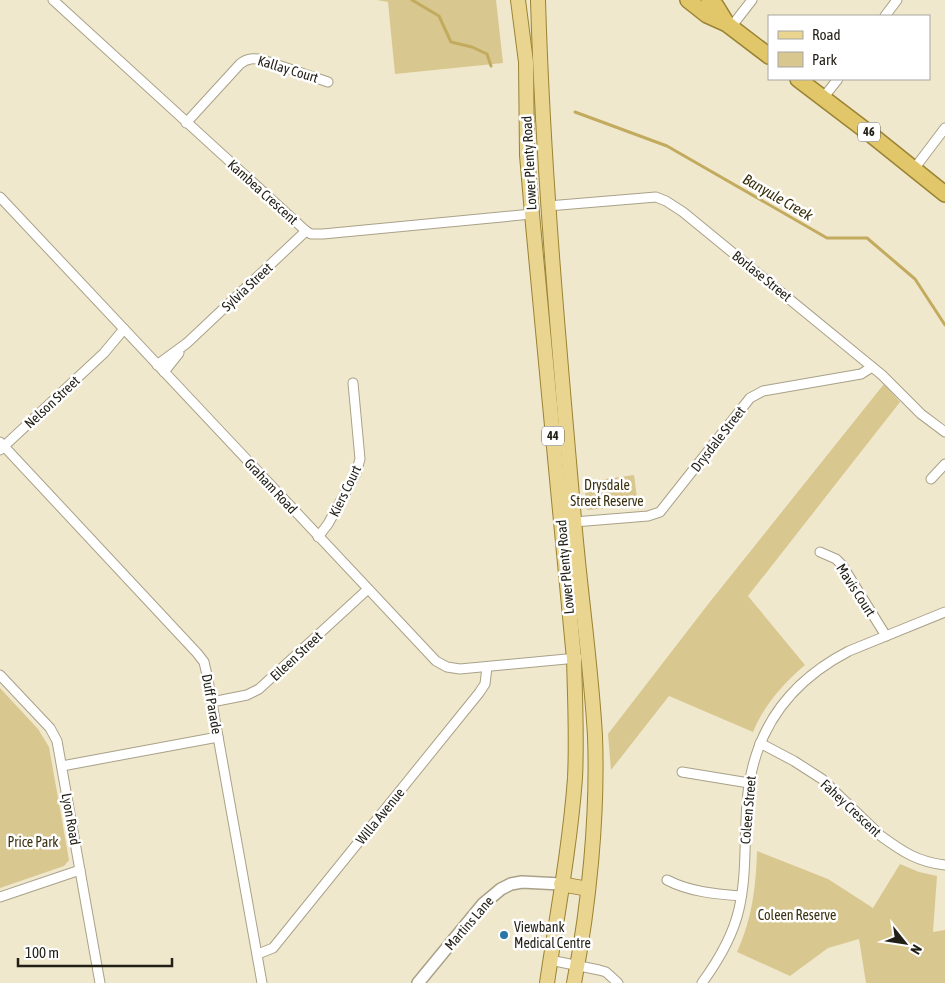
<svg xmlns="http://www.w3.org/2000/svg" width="945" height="983" viewBox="0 0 945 983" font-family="'Asap Condensed',sans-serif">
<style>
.green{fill:#d9c790}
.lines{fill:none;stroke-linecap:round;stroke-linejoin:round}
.stream{stroke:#c2ab5e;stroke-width:3}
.minor-casing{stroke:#a9a188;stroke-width:11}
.tertiary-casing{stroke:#a9a188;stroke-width:14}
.primary-casing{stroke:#9a8334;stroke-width:16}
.trunk-casing{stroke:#9a8334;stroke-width:18}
.minor{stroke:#fff;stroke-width:9}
.tertiary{stroke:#fff;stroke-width:11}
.primary{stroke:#e9d58f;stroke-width:14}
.trunk{stroke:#e2c76a;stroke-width:15}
.poi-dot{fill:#2a75a8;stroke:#fff;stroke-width:2}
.labels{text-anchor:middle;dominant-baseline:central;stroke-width:5;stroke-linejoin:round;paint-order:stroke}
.shield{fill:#fff;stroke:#64625c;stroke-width:1}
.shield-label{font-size:12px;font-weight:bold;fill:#221f16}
.street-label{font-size:14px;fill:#221f16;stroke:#fff}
.park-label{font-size:14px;fill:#3c3210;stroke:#fff}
.poi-label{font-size:14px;fill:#221f16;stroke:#fff;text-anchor:start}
.water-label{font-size:15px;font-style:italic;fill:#382e0c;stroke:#fff}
</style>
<rect width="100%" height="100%" fill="#f0e8cd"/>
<g class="green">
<path d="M 377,0 L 496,0 L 503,63 L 395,74 L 388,2 Z"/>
<path d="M 884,384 L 900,402 L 748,596 L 805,665 C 784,683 764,705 753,732 L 669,696 L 611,770 L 608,734 L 709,603 Z"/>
<path d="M 634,475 L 638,505 L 587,510 L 584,482 Z"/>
<path d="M 0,688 L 38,729 L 49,747 L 69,860 L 64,866 L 0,888 Z"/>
<path d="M 757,851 L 828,879 L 873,908 L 900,864 L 919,872 L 937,876 L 933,932 L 945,930 L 945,983 L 866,983 L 859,939 L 828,948 L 790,976 L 737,952 C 752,919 756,887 757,851 Z"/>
</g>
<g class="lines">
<g class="stream">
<path d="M 412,0 L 439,16 L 451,42 L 472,47 L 487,54 L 491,66"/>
<path d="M 575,112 L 667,146 L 827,238 L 867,238 L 915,279 L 945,325"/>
</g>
<defs>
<g id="minor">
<path d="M 53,0 L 306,231 L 311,234 L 323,234 L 532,214"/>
<path d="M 885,16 L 897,0"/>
<path d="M 731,27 L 752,0"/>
<path d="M 823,98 L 838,79"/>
<path d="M 186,123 L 240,64 C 247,58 254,58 263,60 L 328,82"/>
<path d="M 914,169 L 945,128"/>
<path d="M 0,197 L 436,661 L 447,667 L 460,669 L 577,658"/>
<path d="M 548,206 L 656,197 L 666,201 L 683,212 L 882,375 L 921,414 L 945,432"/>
<path d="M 157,365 L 187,343 L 306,231"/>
<path d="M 164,372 L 179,353"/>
<path d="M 0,442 L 197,653 L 204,662 L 207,675 L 262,983"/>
<path d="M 0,450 L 104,353 L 124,329"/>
<path d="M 931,479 L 945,464"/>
<path d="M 574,522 L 648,516 L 660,512 L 750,398 L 763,391 L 861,374 L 872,367"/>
<path d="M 318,537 L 328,524 L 356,473 L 360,459 L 353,383"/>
<path d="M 820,552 L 836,559 L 842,565 L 886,636"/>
<path d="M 0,675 L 50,728 L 57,741 L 100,983"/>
<path d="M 212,702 L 247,695 L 259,689 L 368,589"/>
<path d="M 760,743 L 794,761 L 822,779 L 881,836 C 903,852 918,862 945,865"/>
<path d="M 62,766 L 218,737"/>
<path d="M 682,772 L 749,783"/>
<path d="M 667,880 C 690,892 716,894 741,896"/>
<path d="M 0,897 L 80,870"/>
<path d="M 258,954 L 273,948 L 479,693 L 485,684 L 487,667"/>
<path d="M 550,960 L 599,970 L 606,972 L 618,983"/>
<path d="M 702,983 C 718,961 733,936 739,909 C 747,875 744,839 747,803 C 752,734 787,683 849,651 L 945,612"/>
</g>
<path id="tertiary" d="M 418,983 L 483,904 L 501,889 L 511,884 L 522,882 L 561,884"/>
<g id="primary">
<path d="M 518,0 L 526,62 L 527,155 L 532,214 L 574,659 C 575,698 577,738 575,778 C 570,846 557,915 547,983"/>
<path d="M 538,0 C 543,173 559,346 574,519 C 580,592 591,664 595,736 C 598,815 589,906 574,983"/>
<path d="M 561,884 L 588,889"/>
</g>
<g id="trunk">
<path d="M 688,0 L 707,15 L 727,24 L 769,56"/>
<path d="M 709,0 L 716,6 L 727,24"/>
<path d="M 798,79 L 869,133 L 945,194"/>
</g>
</defs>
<use href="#minor" class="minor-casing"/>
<use href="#tertiary" class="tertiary-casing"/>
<use href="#primary" class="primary-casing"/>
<use href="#trunk" class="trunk-casing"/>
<use href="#minor" class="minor"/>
<use href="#tertiary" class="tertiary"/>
<use href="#primary" class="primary"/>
<use href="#trunk" class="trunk"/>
</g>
<circle class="poi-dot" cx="504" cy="935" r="5"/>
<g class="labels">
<g class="shield">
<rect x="858" y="122.5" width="22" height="19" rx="4"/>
<rect x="542" y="426.5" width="22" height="19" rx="4"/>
</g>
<g class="shield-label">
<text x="869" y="132">46</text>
<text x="553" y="436">44</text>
</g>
<g class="street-label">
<text transform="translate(288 69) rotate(17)">Kallay Court</text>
<text transform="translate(529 163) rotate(-93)">Lower Plenty Road</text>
<text transform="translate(263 192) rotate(42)">Kambea Crescent</text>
<text transform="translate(762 276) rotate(39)">Borlase Street</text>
<text transform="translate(247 287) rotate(-43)">Sylvia Street</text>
<text transform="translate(52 402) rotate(-43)">Nelson Street</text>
<text transform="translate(718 439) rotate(-52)">Drysdale Street</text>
<text transform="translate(271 486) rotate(47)">Graham Road</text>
<text transform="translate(345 491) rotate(-64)">Kiers Court</text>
<text transform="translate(565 567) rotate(-95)">Lower Plenty Road</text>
<text transform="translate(856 590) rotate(57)">Mavis Court</text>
<text transform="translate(296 656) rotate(-43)">Eileen Street</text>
<text transform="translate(212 704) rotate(80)">Duff Parade</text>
<text transform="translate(851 808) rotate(43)">Fahey Crescent</text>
<text transform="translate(748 810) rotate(-85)">Coleen Street</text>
<text transform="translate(380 816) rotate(-51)">Willa Avenue</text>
<text transform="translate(71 819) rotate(80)">Lyon Road</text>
<text transform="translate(469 923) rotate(-49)">Martins Lane</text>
</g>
<g class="park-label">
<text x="607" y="485">Drysdale<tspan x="607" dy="16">Street Reserve</tspan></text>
<text x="33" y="842">Price Park</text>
<text x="797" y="915">Coleen Reserve</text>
</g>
<g class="poi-label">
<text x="514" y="927">Viewbank<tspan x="514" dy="16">Medical Centre</tspan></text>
</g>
<g class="water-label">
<text transform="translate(778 197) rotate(30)">Banyule Creek</text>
</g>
</g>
<rect x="768" y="15" width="162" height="65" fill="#ffffff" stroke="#a7a5a2"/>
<rect x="778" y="31" width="25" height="8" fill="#e9d58f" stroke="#a7a5a2"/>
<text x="812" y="40" font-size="15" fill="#221f16">Road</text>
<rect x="778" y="52" width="25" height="15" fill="#d9c790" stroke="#a7a5a2"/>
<text x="812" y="65" font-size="15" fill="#221f16">Park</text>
<g transform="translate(905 943) rotate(120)" stroke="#ffffff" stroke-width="4" paint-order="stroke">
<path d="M0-4L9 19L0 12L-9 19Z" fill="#221f16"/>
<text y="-8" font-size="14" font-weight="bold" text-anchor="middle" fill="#221f16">N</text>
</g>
<path d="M18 958v8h154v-8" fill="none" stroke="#221f16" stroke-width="2.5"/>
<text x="25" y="958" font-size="15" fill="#221f16" stroke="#ffffff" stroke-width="4" paint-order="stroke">100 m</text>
</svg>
